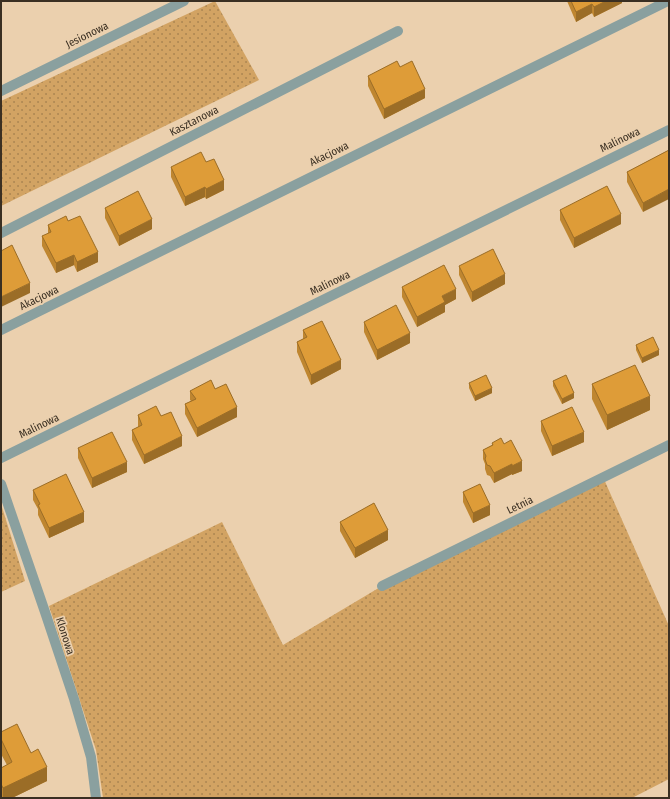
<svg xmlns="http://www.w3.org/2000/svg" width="670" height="799" viewBox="0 0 670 799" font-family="'Fira Sans Condensed',sans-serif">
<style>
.grass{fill:url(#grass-dots)}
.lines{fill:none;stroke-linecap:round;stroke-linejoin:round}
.minor{stroke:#8aa09f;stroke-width:10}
.wall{fill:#bf8630}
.shaded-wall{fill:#9b6d27}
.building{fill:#de9c38;stroke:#9b6d27}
.labels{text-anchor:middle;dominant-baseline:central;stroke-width:3.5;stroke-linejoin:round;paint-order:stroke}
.street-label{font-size:11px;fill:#3a2f22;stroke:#ebd0ae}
</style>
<defs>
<pattern id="grass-dots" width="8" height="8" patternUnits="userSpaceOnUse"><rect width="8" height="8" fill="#d2a363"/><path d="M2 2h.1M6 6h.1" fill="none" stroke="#ab8551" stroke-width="1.8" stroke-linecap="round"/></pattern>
</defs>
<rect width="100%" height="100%" fill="#ebd0ae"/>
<g class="grass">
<path d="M 215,1 L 259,80 L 1,206 L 1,101 Z"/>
<path d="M 603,477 L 669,626 L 669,779 L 632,798 L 103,798 L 96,750 L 49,606 L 222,522 L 283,645 L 382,586 Z"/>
<path d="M 1,504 L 25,581 L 1,592 Z"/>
</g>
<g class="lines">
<g class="minor">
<path d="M 1,91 L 184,1"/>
<path d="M 1,233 L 398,31"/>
<path d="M 1,330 L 668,1"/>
<path d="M 1,458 L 669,130"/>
<path d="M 1,484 L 45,612 L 74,699 L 91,757 L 96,798"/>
<path d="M 382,586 L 669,445"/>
</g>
</g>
<g class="wall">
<path d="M 567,1 L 622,1 L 622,3 L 594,17 L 592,13 L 576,22 Z"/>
<path d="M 400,67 L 425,98 L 384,119 L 368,86 L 368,76 Z"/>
<path d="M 669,150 L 643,212 L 627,182 L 627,172 Z"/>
<path d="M 206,162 L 224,190 L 206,199 L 205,197 L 185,206 L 171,177 L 171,167 Z"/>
<path d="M 105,208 L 152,229 L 119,246 L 105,218 Z"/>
<path d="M 560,210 L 621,224 L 574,248 L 560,220 Z"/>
<path d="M 68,221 L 98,262 L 77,272 L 74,265 L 56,273 L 42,246 L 42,236 L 48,234 L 48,225 Z"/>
<path d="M 459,266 L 505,284 L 472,302 L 459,275 Z"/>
<path d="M 402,287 L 456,299 L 445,305 L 445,312 L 417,327 L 402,297 Z"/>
<path d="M 364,322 L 410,343 L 377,360 L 364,332 Z"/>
<path d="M 303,330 L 341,369 L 311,385 L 297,352 L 297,342 L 303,339 Z"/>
<path d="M 636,345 L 659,355 L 642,363 L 636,350 Z"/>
<path d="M 553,381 L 574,398 L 562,404 L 553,386 Z"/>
<path d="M 469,383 L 492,393 L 475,401 L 469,388 Z"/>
<path d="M 592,384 L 650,410 L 607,430 L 592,399 Z"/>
<path d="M 215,389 L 237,417 L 197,437 L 185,414 L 185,404 L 191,401 L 190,400 L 190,391 Z"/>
<path d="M 138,415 L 161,416 L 182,446 L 144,464 L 132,440 L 132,430 L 138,427 Z"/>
<path d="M 541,421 L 584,442 L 552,456 L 541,431 Z"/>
<path d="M 492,443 L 504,444 L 522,471 L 512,475 L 512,474 L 494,483 L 490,476 L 487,475 L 485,469 L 485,464 L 483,459 L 483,450 L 492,445 Z"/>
<path d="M 78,448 L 127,472 L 92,488 L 78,458 Z"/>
<path d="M 33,490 L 84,522 L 49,538 L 38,515 L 38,509 L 33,500 Z"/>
<path d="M 463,492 L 490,515 L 473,523 L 463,502 Z"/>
<path d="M 340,522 L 388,540 L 355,558 L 340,531 Z"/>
<path d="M 1,732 L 31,753 L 47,781 L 12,798 L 1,798 L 1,768 L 7,765 L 1,754 Z"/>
</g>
<g class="shaded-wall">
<path d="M 606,1 L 622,1 L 622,3 L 594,17 L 594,7 Z"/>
<path d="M 592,4 L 592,13 L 576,22 L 576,12 Z"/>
<path d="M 425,89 L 425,98 L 384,119 L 384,109 Z"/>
<path d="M 224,180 L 224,190 L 206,199 L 206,189 Z"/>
<path d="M 205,187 L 205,197 L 185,206 L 185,197 Z"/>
<path d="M 669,189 L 669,199 L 643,212 L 643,203 Z"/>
<path d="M 621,214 L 621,224 L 574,248 L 574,238 Z"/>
<path d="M 152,219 L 152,229 L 119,246 L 119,236 Z"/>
<path d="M 98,252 L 98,262 L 77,272 L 77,262 Z"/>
<path d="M 74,255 L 74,265 L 56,273 L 56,263 Z"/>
<path d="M 505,274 L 505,284 L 472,302 L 472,292 Z"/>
<path d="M 30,283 L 30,293 L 1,307 L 1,297 Z"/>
<path d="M 456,289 L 456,299 L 445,305 L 445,312 L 417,327 L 417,317 L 442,296 Z"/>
<path d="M 410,333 L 410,343 L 377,360 L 377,350 Z"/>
<path d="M 659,350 L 659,355 L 642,363 L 642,358 Z"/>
<path d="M 341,360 L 341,369 L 311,385 L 311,375 Z"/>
<path d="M 492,388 L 492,393 L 475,401 L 475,396 Z"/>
<path d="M 574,393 L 574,398 L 562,404 L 562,399 Z"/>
<path d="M 650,396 L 650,410 L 607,430 L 607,415 Z"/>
<path d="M 237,407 L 237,417 L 197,437 L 197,428 Z"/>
<path d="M 584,432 L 584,442 L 552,456 L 552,446 Z"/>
<path d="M 182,436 L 182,446 L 144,464 L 144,455 Z"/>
<path d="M 522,461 L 522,471 L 512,475 L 512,466 Z"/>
<path d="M 127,462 L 127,472 L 92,488 L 92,478 Z"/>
<path d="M 512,464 L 512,474 L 494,483 L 494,473 Z"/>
<path d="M 490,505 L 490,515 L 473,523 L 473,513 Z"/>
<path d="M 84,512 L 84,522 L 49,538 L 49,528 Z"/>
<path d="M 388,530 L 388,540 L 355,558 L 355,548 Z"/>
<path d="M 47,767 L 47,781 L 12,798 L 3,798 L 3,788 Z"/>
</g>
<g class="building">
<path d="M 571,1 L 606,1 L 594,7 L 592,4 L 576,12 Z"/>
<path d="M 397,61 L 400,67 L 412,61 L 425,89 L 384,109 L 368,76 Z"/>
<path d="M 669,150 L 669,189 L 643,203 L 627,172 Z"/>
<path d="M 201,152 L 206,162 L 214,159 L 224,180 L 206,189 L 205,187 L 185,197 L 171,167 Z"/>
<path d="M 607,186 L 621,214 L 574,238 L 560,210 Z"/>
<path d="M 138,191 L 152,219 L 119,236 L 105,208 Z"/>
<path d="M 66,216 L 68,221 L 80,216 L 98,252 L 77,262 L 74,255 L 56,263 L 42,236 L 51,232 L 48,225 Z"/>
<path d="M 12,245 L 30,283 L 1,297 L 1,251 Z"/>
<path d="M 493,249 L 505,274 L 472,292 L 459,266 Z"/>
<path d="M 444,265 L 456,289 L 442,296 L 445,302 L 417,317 L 402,287 Z"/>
<path d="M 396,305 L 410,333 L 377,350 L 364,322 Z"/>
<path d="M 322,321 L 341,360 L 311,375 L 297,342 L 307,337 L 303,330 Z"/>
<path d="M 653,337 L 659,350 L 642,358 L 636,345 Z"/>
<path d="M 635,365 L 650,396 L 607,415 L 592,384 Z"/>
<path d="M 486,375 L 492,388 L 475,396 L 469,383 Z"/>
<path d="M 566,375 L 574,393 L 562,399 L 553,381 Z"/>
<path d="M 211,380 L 215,389 L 226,384 L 237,407 L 197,428 L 185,404 L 196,399 L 190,391 Z"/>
<path d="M 156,406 L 161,416 L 171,412 L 182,436 L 144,455 L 132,430 L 142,425 L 138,415 Z"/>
<path d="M 572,407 L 584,432 L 552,446 L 541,421 Z"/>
<path d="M 112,432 L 127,462 L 92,478 L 78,448 Z"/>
<path d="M 501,438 L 504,444 L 511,440 L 522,461 L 512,466 L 512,464 L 494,473 L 490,466 L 487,465 L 485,459 L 486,456 L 483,450 L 493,445 L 492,443 Z"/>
<path d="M 66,474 L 84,512 L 49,528 L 38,505 L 40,504 L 33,490 Z"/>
<path d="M 480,484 L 490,505 L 473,513 L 463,492 Z"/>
<path d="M 374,503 L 388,530 L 355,548 L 340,522 Z"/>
<path d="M 17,724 L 31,753 L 38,749 L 47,767 L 3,788 L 1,784 L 1,768 L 12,762 L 1,739 L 1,732 Z"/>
</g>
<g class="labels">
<g class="street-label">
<text transform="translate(87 35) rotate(-26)">Jesionowa</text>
<text transform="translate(194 121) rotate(-27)">Kasztanowa</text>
<text transform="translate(620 140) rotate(-26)">Malinowa</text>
<text transform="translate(329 154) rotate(-26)">Akacjowa</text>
<text transform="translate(330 283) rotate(-26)">Malinowa</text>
<text transform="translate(39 298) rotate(-26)">Akacjowa</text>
<text transform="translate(39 426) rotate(-26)">Malinowa</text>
<text transform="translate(520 505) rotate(-26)">Letnia</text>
<text transform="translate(65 636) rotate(72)">Klonowa</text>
</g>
</g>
<rect width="670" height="799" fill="none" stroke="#3a2f22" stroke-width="4"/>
</svg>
